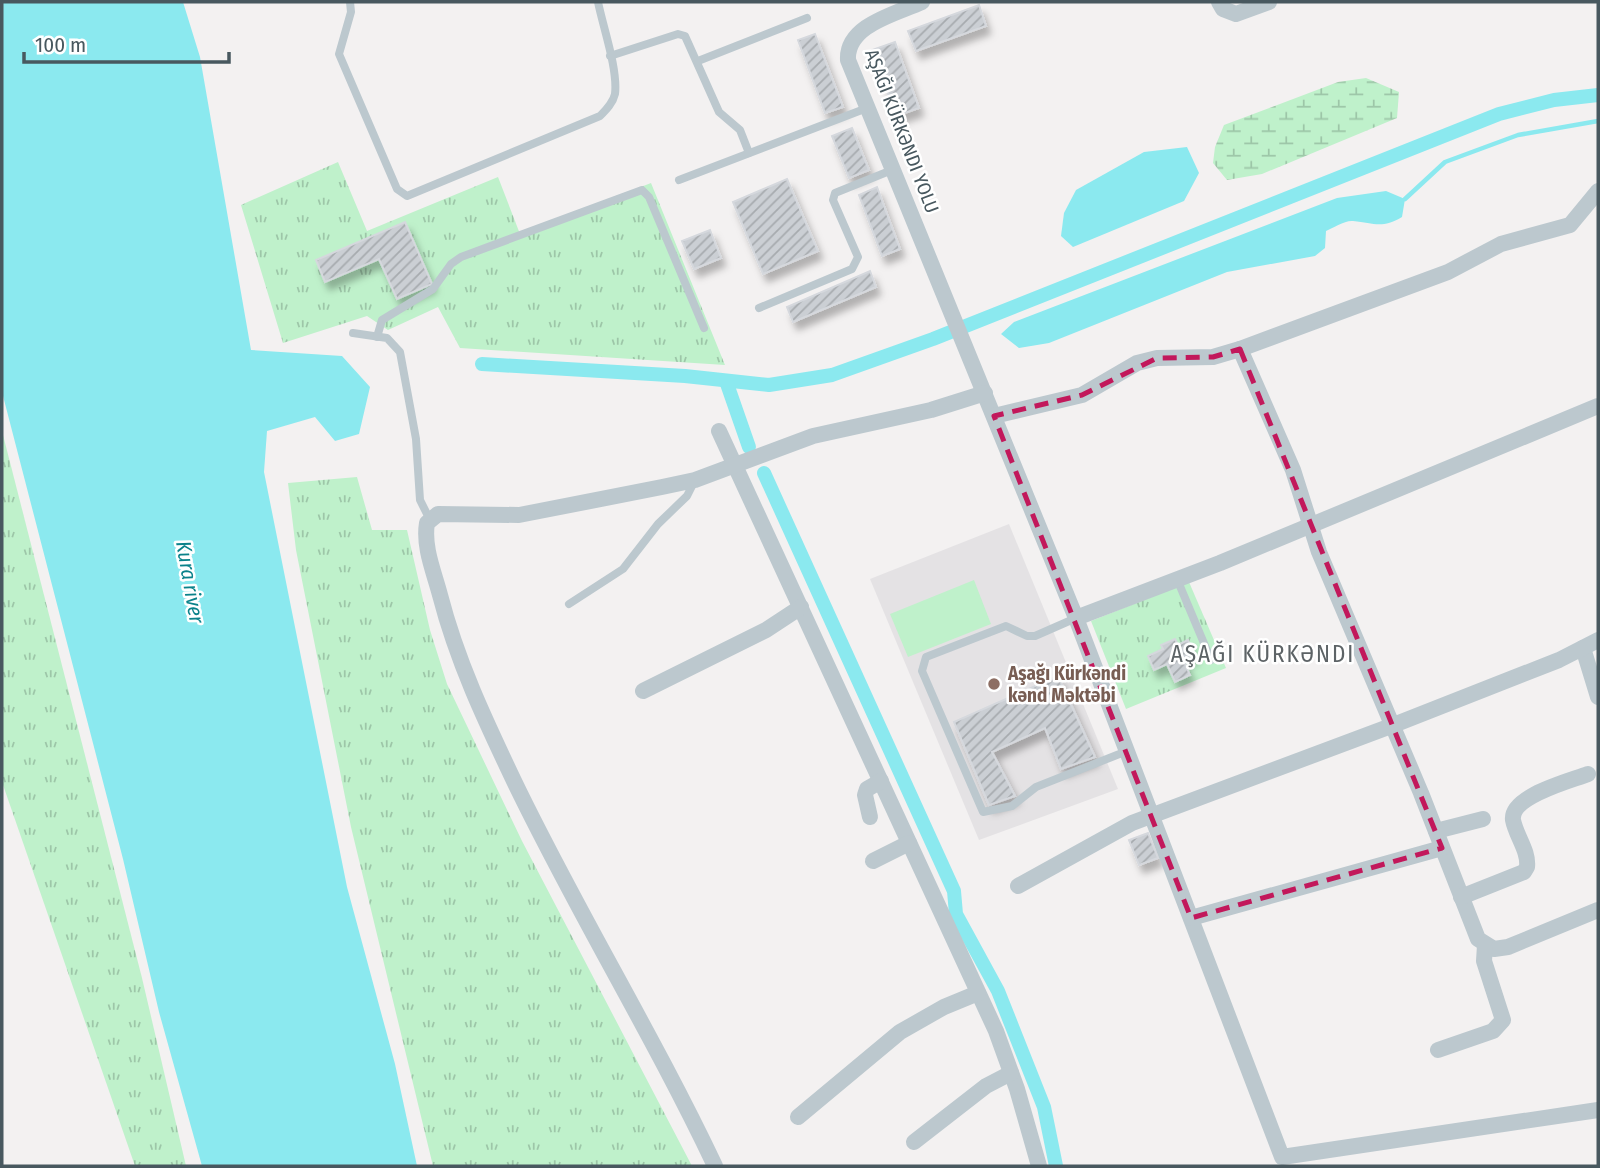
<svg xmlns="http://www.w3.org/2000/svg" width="1600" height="1168" viewBox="0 0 1600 1168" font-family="'Fira Sans Condensed',sans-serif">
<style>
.education{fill:#e4e2e4}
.grass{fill:url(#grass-tufts)}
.wetland{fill:url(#wetland-marsh)}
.pitch{fill:#bff1cb}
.water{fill:#8be9ef}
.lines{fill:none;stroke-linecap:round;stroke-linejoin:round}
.stream{stroke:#8be9ef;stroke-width:4.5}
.canal{stroke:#8be9ef;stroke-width:14}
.building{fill:url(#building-hatch);stroke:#d5d8dd;stroke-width:2;filter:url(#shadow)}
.lane{stroke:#bcc8ce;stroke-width:8}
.street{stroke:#bcc8ce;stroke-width:16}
.marked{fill:none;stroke:#c2185b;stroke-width:5;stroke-dasharray:14 9;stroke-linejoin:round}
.education-dot{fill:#8d6e63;stroke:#fff;stroke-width:2.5}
.labels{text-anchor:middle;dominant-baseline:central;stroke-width:5;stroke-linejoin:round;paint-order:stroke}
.street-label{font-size:19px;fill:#48585f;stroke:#fff}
.education-label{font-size:19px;font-weight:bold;fill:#785e54;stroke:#fff;text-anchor:start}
.water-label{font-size:21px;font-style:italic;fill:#0a828a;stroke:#fff}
.quarter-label{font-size:23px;letter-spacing:2px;fill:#5d6366;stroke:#fff}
</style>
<defs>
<pattern id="grass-tufts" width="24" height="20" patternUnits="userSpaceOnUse" patternTransform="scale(1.75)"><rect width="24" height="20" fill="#bff1cb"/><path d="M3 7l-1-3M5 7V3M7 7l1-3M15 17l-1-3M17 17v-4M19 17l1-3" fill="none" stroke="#9dc6a8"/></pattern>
<pattern id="wetland-marsh" width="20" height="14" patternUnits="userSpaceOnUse" patternTransform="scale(1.75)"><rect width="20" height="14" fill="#bff1cb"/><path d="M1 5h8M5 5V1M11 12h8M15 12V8" fill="none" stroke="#9dc6a8"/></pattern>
<pattern id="building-hatch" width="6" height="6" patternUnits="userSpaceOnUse" patternTransform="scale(1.75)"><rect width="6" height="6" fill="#cbcfd4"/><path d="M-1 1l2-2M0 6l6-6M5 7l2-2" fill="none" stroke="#a7abaf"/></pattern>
<filter id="shadow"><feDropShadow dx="4.5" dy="8" stdDeviation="3.5" flood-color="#0004"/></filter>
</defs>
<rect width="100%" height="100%" fill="#f3f1f1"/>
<path class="education" d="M 1009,524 L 1118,789 L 979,840 L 870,579 Z"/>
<g class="grass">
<path d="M 338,162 L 367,231 L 498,177 L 520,234 L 651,183 L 725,365 L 460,348 L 438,307 L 388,330 L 367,316 L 283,343 L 241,205 Z"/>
<path d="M 2,431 L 142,978 L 186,1166 L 135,1166 L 2,782 Z"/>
<path d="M 357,477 L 372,530 L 407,530 L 430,630 L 447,684 L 522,841 L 692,1166 L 433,1166 L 351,827 L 296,550 L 288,483 Z"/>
<path d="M 1189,582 L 1226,668 L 1126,709 L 1091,621 Z"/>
</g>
<path class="wetland" d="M 1366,78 L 1399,92 L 1397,118 L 1262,174 L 1227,180 L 1213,163 L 1215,147 L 1224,125 L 1338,82 Z"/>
<path class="pitch" d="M 974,580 L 991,624 L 908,657 L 890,614 Z"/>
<g class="water">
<path d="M 2,2 L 183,2 L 200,57 L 251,350 L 342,356 L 370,387 L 359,434 L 335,441 L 315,417 L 267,431 L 264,472 L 347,887 L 395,1064 L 417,1166 L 202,1166 L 159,1012 L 123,859 L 2,392 Z"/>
<path d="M 1187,147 L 1199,173 L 1184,201 L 1073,247 L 1061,236 L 1064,213 L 1076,190 L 1144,152 Z"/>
<path d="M 1386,191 L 1405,199 L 1402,217 C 1382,229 1374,223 1353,221 C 1345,220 1333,228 1326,231 L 1325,248 L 1315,256 L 1227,272 L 1049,343 L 1019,348 L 1001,334 L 1014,322 L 1337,198 Z"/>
</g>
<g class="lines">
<path class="stream" d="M 1405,199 L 1445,162 L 1518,135 L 1598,121"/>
<g class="canal">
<path d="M 482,364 L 685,376 L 769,385 L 832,375 L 933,339 L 1499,114 L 1554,100 L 1598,95"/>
<path d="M 726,381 L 749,447"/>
<path d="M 764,473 L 954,891 L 956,914 L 998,991 L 1044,1107 L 1056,1166"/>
</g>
</g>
<g class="building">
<path d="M 979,5 L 986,26 L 916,51 L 908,31 Z"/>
<path d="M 815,34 L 843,107 L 825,113 L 798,40 Z"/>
<path d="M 895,42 L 919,108 L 896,116 L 872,50 Z"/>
<path d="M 852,128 L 869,170 L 849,178 L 832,136 Z"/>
<path d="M 787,179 L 818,251 L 763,274 L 733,202 Z"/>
<path d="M 877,187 L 900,249 L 882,256 L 859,195 Z"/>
<path d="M 405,222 L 432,284 L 397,299 L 379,259 L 325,282 L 316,260 Z"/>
<path d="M 710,230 L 721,258 L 694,269 L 682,241 Z"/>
<path d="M 870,271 L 876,287 L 793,322 L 787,307 Z"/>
<path d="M 1175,639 L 1178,645 L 1188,640 L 1194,655 L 1183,659 L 1190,675 L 1175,682 L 1167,664 L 1154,670 L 1148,656 L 1163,649 L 1161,645 Z"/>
<path d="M 1058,676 L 1095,757 L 1061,769 L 1045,728 L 992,752 L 1015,796 L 989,805 L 954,722 Z"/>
<path d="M 1148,833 L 1158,858 L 1139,865 L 1129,840 Z"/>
</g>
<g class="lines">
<g class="lane">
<path d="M 350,2 L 351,12 L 339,54 L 397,189 L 407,196 L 600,116 C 606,110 613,103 615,94 C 618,69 603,27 598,2"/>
<path d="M 610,56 L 678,34 L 685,36 L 719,112 L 740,130 L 749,153"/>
<path d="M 698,61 L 807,18"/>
<path d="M 679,180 L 867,108"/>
<path d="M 759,308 L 852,269 L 858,257 L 833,200 L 835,193 L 892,170"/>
<path d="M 353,333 L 387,338 L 400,352 L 416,439 L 420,500 L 429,518"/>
<path d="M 377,337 L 382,320 L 433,289 L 451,264 L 461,257 L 642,190 L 649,197 L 704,328"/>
<path d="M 1177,579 L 1211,660"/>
<path d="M 569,604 L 623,569 L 658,524 L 687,496 L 695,480"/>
<path d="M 1076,618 L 1035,636 L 1027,636 L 1006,626 L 926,657 L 922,671 L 983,812 L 1012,806 L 1036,787 L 1127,751"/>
</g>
<g class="street">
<path d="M 922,2 C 896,14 846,25 848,60 L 1076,618 L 1282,1157 L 1598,1110"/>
<path d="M 1219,2 L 1223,9 L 1236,14 L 1269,2"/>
<path d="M 1240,349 L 1293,470 L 1319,552 L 1421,793 L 1478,939 L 1494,949 L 1508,947 L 1598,910"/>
<path d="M 994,416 L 1082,395 L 1137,363 L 1157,358 L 1213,357 L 1240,349 L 1448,272 L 1501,244 L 1570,225 L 1598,191"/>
<path d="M 719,431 L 996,1031 L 1017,1089 L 1039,1166"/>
<path d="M 1076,618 L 1220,563 L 1598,406"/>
<path d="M 1583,648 L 1598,697"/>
<path d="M 643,691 L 766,630 L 801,607"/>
<path d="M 870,817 L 865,795 L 867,789 L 881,781"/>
<path d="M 1436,831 L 1483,819"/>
<path d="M 873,861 L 909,843"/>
<path d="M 1018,886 L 1132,823 L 1391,726 L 1559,660 L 1598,640"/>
<path d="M 1461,897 L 1524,872 L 1527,867 C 1529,851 1516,836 1513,820 C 1510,796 1570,781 1588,774"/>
<path d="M 1191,918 L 1442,848"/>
<path d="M 1438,1050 L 1493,1031 L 1503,1020 L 1484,961 L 1485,945"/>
<path d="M 798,1117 L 900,1032 L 944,1007 L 978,993"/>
<path d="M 914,1142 L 986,1086 L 1011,1073"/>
<path d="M 715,1166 C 653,1035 577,912 514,781 C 485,720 457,661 440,595 C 434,572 423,547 427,523 L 438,514 L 519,515 L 662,487 L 695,480 L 813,436 L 931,410 L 985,393"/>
</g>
</g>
<path class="marked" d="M 1240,349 L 1442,848 L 1191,918 L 994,416 L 1082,395 L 1157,358 L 1213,357 Z"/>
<circle class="education-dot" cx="994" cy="684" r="7"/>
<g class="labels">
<g class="street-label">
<text transform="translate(902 131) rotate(69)">AŞAĞI KÜRKƏNDI YOLU</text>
</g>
<g class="education-label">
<text x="1008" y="673">Aşağı Kürkəndi<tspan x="1008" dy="22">kənd Məktəbi</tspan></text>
</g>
<g class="water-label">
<text transform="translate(190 582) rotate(80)">Kura river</text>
</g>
<g class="quarter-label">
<text x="1263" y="654">AŞAĞI KÜRKƏNDI</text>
</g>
</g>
<rect width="1600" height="1168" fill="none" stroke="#48585f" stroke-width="7"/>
<path d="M24 52v10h205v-10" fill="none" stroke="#48585f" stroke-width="3.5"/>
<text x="35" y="52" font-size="21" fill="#48585f" stroke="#ffffff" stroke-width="5" paint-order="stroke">100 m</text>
</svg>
